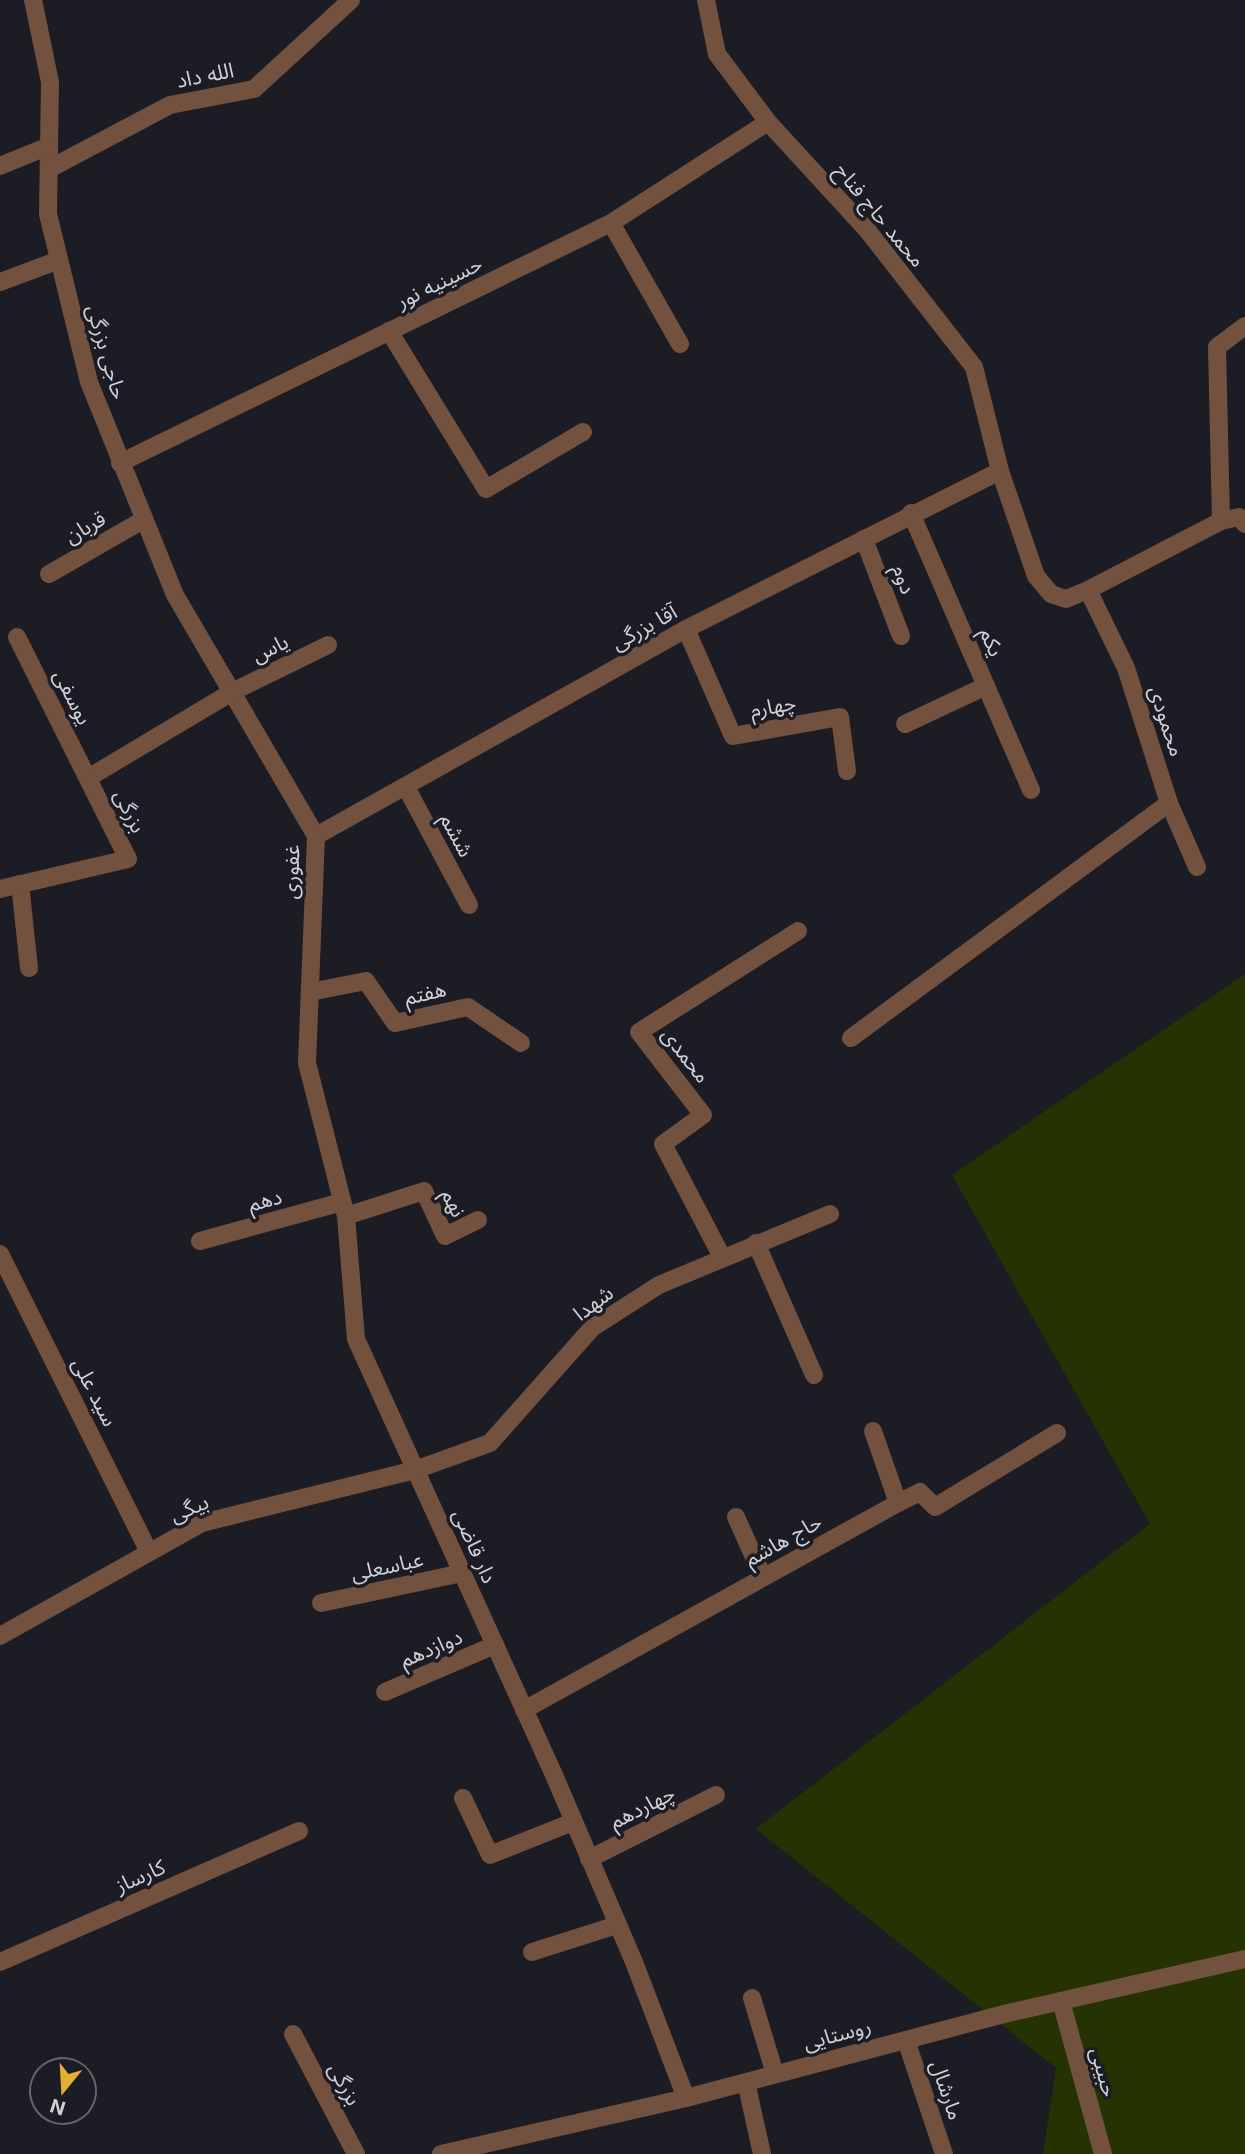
<svg xmlns="http://www.w3.org/2000/svg" width="1245" height="2154" viewBox="0 0 1245 2154" font-family="Inter,'Noto Sans Arabic',sans-serif">
<style>
.green{fill:#253303}
.lines{fill:none;stroke-linecap:round;stroke-linejoin:round}
.minor{stroke:#73513f;stroke-width:18}
.labels{text-anchor:middle;dominant-baseline:central;stroke-width:7;stroke-linejoin:round;paint-order:stroke}
.street-label{font-size:21px;fill:#d1d2d8;stroke:#1b1c24}
</style>
<rect width="100%" height="100%" fill="#1b1c24"/>
<path class="green" d="M 1245,974 L 1245,2154 L 1043,2154 L 1056,2068 L 756,1829 L 1150,1524 L 952,1175 Z"/>
<g class="lines">
<g class="minor">
<path d="M 33,0 L 50,82 L 48,214 L 89,382 L 175,595 L 316,836 L 307,1063 L 346,1216 L 356,1339 L 554,1775 L 634,1962 L 686,2098"/>
<path d="M 706,0 L 717,54 L 768,122 L 868,231 L 974,367 L 1000,471 L 1036,576 L 1051,594 L 1066,599 L 1088,590 L 1221,521 L 1239,517 L 1245,524"/>
<path d="M 0,166 L 49,146"/>
<path d="M 49,169 L 170,105 L 254,89 L 351,0"/>
<path d="M 611,223 L 680,344"/>
<path d="M 0,282 L 59,260"/>
<path d="M 389,331 L 486,489 L 583,432"/>
<path d="M 120,463 L 611,223 L 768,122"/>
<path d="M 911,513 L 1031,790"/>
<path d="M 1221,521 L 1217,347 L 1245,326"/>
<path d="M 864,539 L 901,636"/>
<path d="M 49,574 L 143,520"/>
<path d="M 1088,590 L 1126,668 L 1169,803 L 1197,867"/>
<path d="M 686,629 L 733,736 L 840,717 L 847,771"/>
<path d="M 905,724 L 986,686"/>
<path d="M 88,778 L 232,692 L 328,645"/>
<path d="M 406,787 L 469,905"/>
<path d="M 316,836 L 686,629 L 1000,471"/>
<path d="M 20,884 L 29,968"/>
<path d="M 0,889 L 128,859 L 17,637"/>
<path d="M 310,992 L 366,981 L 395,1023 L 468,1007 L 521,1043"/>
<path d="M 851,1038 L 1169,803"/>
<path d="M 346,1216 L 424,1191 L 445,1236 L 478,1220"/>
<path d="M 200,1241 L 342,1202"/>
<path d="M 756,1243 L 814,1375"/>
<path d="M 0,1254 L 149,1552"/>
<path d="M 722,1257 L 663,1144 L 703,1115 L 639,1032 L 798,931"/>
<path d="M 873,1431 L 898,1503"/>
<path d="M 736,1517 L 763,1577"/>
<path d="M 321,1603 L 462,1573"/>
<path d="M 0,1636 L 202,1523 L 415,1470 L 490,1443 L 592,1328 L 659,1285 L 830,1214"/>
<path d="M 385,1692 L 495,1645"/>
<path d="M 524,1710 L 898,1503 L 920,1492 L 935,1507 L 1057,1433"/>
<path d="M 463,1798 L 490,1855 L 573,1822"/>
<path d="M 589,1859 L 716,1795"/>
<path d="M 532,1952 L 617,1925"/>
<path d="M 0,1962 L 299,1831"/>
<path d="M 752,1998 L 775,2074"/>
<path d="M 1061,2001 L 1103,2154"/>
<path d="M 293,2034 L 356,2154"/>
<path d="M 906,2040 L 944,2154"/>
<path d="M 746,2082 L 762,2154"/>
<path d="M 441,2154 L 686,2098 L 1008,2013 L 1245,1959"/>
</g>
</g>
<g class="labels">
<g class="street-label">
<text transform="translate(205 75) rotate(-11)">الله داد</text>
<text transform="translate(880 215) rotate(50)">محمد حاج فناح</text>
<text transform="translate(439 282) rotate(-26)">حسینیه نور</text>
<text transform="translate(107 352) rotate(74)">حاجی بزرگی</text>
<text transform="translate(85 527) rotate(-30)">قربان</text>
<text transform="translate(904 579) rotate(69)">دوم</text>
<text transform="translate(644 627) rotate(-29)">آقا بزرگی</text>
<text transform="translate(992 642) rotate(67)">یکم</text>
<text transform="translate(270 648) rotate(-26)">یاس</text>
<text transform="translate(73 697) rotate(63)">یوسفی</text>
<text transform="translate(773 706) rotate(-10)">چهارم</text>
<text transform="translate(1167 721) rotate(72)">محمودی</text>
<text transform="translate(130 811) rotate(64)">بزرگی</text>
<text transform="translate(457 835) rotate(62)">ششم</text>
<text transform="translate(291 872) rotate(-88)">غفوری</text>
<text transform="translate(425 993) rotate(-13)">هفتم</text>
<text transform="translate(686 1055) rotate(52)">محمدی</text>
<text transform="translate(265 1200) rotate(-15)">دهم</text>
<text transform="translate(454 1203) rotate(64)">نهم</text>
<text transform="translate(593 1303) rotate(-37)">شهدا</text>
<text transform="translate(95 1392) rotate(63)">سید علی</text>
<text transform="translate(189 1508) rotate(-23)">بیگی</text>
<text transform="translate(783 1540) rotate(-29)">حاج هاشم</text>
<text transform="translate(475 1546) rotate(66)">دار قاضی</text>
<text transform="translate(387 1566) rotate(-12)">عباسعلی</text>
<text transform="translate(431 1648) rotate(-23)">دوازدهم</text>
<text transform="translate(642 1807) rotate(-27)">چهاردهم</text>
<text transform="translate(140 1876) rotate(-24)">کارساز</text>
<text transform="translate(837 2034) rotate(-15)">روستایی</text>
<text transform="translate(1104 2072) rotate(75)">حبیبی</text>
<text transform="translate(345 2084) rotate(62)">بزرگی</text>
<text transform="translate(947 2090) rotate(71)">مارشال</text>
</g>
</g>
<g transform="translate(63 2091) rotate(198)"><circle r="33" fill="#1b1c24" stroke="#64656c" stroke-width="2"/>
<path d="M0-5L12 26L0 18L-12 26Z" fill="#e2af34"/>
<text y="-10" font-size="19" font-weight="bold" text-anchor="middle" fill="#d1d2d8">N</text>
</g>
</svg>
